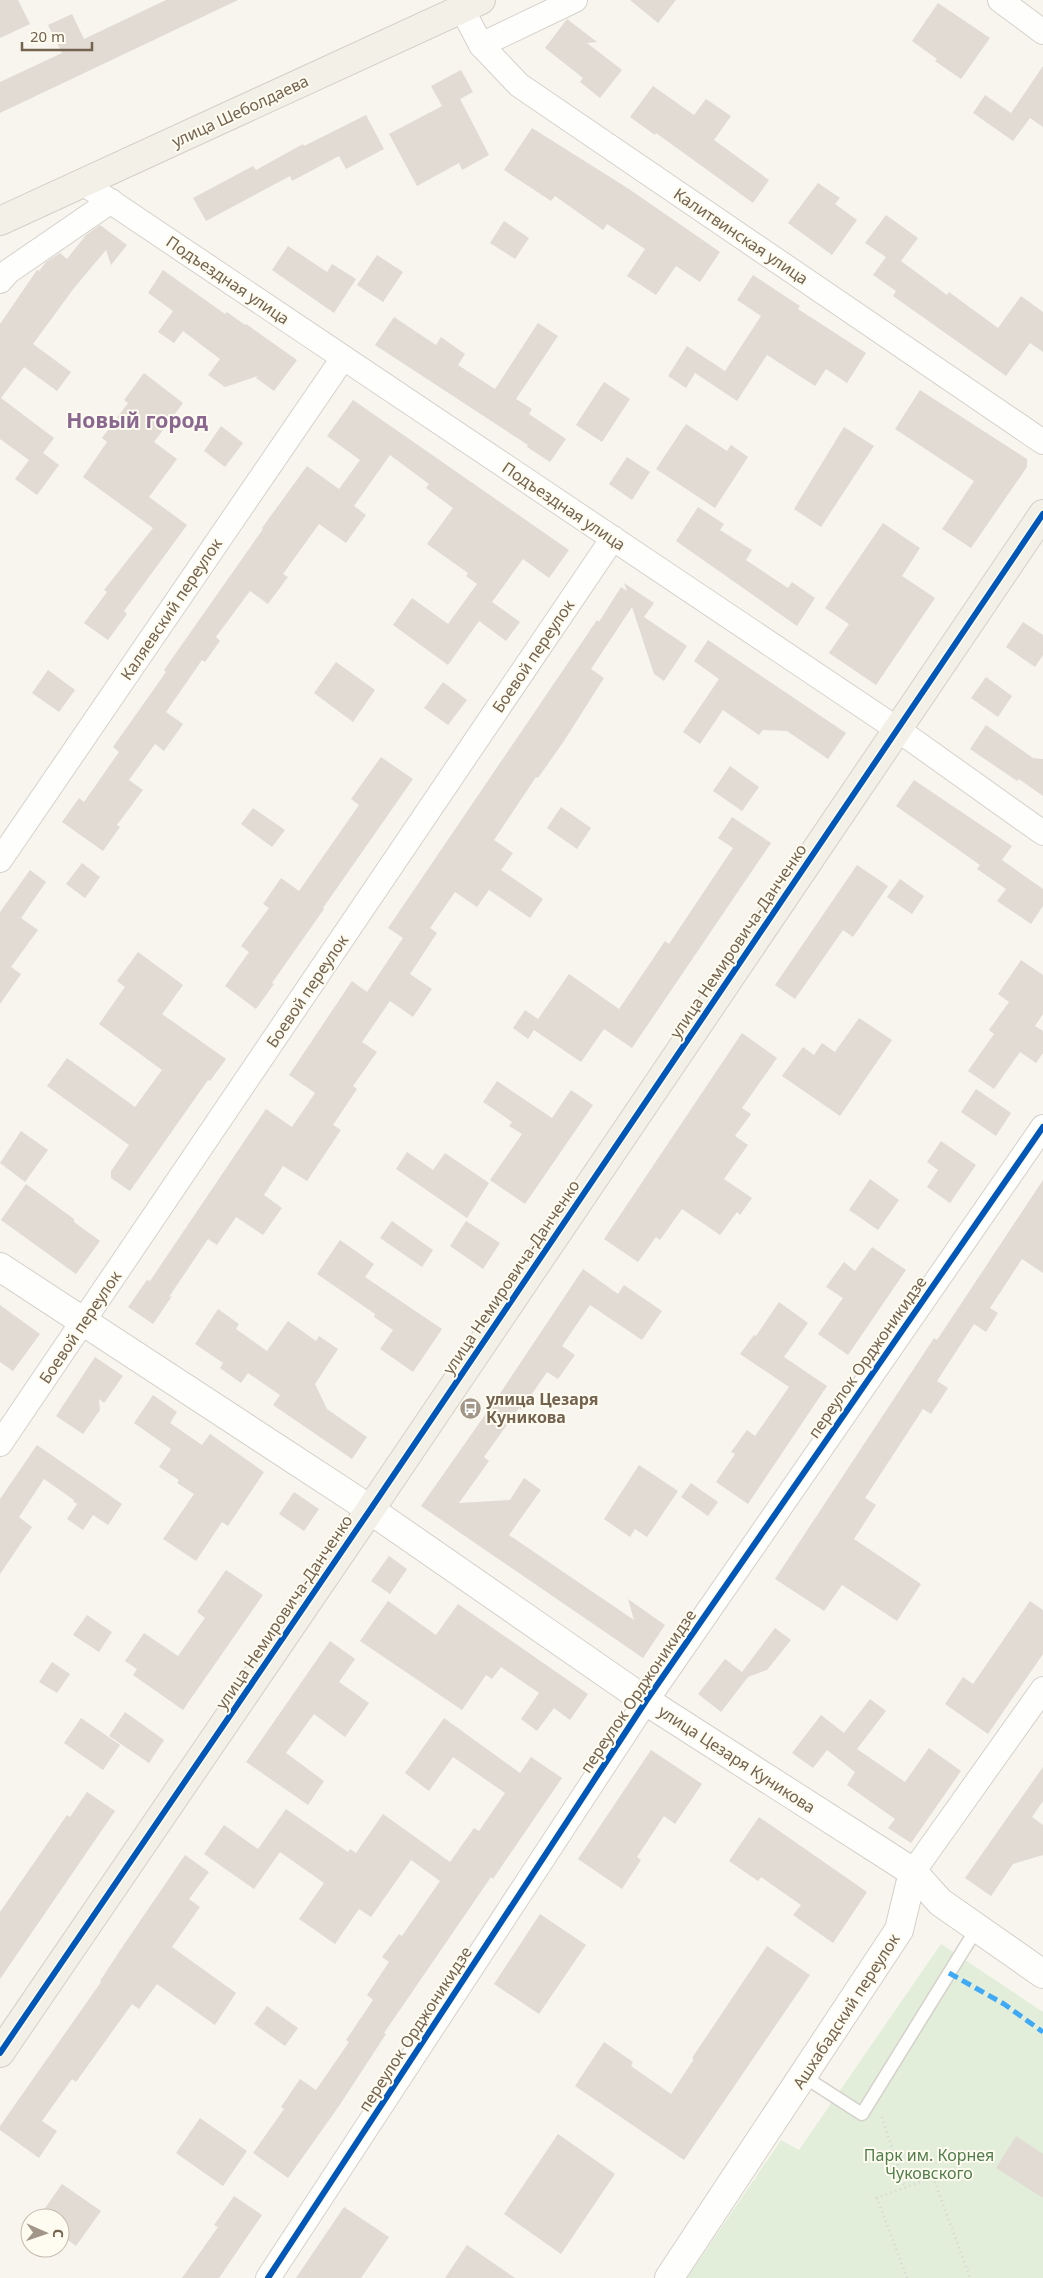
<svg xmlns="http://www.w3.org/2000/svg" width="1043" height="2278" viewBox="0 0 1043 2278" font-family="'Noto Sans',sans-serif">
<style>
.green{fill:#e2eeda}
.building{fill:#e1dbd4}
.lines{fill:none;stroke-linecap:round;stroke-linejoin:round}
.lane-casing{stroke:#d5d1cb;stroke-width:15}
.street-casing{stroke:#d5d1cb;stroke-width:26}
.secondary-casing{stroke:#d4d0c9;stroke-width:30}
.primary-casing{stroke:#d5d0c8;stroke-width:30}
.path{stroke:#d9d5d0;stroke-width:3;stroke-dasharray:1 4;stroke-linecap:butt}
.lane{stroke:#fefefc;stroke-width:12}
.street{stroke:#fefefc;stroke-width:24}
.secondary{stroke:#fefefc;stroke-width:28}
.primary{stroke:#f2f0e7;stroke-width:28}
.quiet{stroke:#3fa9f5;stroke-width:5;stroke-dasharray:10 5;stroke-linecap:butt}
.cycleway-casing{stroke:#fefbf0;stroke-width:9}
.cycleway{stroke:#0057b8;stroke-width:6}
.labels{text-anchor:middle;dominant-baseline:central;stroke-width:4;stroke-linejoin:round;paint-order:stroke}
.street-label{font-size:16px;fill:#73634f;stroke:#fefbf0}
.poi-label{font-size:16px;font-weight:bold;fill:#73634f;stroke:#fefbf0;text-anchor:start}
.park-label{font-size:16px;fill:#517d4b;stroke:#fefbf0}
.district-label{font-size:21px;font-weight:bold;fill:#89678f;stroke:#fefbf0}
</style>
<rect width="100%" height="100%" fill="#f7f5ee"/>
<path class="green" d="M 941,1944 L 1043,2012 L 1043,2278 L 687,2278 L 781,2140 L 799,2150 Z"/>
<g class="building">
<path d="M 0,0 L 18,0 L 30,24 L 0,38 Z"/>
<path d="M 166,0 L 238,0 L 0,113 L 0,82 L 62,53 L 48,25 L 72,14 L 84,39 Z"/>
<path d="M 630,0 L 676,0 L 658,23 Z"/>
<path d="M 938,3 L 990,38 L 961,79 L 935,61 L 937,59 L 912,41 Z"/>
<path d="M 567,19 L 597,42 L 587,43 L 622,70 L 600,98 L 580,82 L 583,78 L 545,48 Z"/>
<path d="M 1043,66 L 1043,127 L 1030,118 L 1013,141 L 973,113 L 985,95 L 1011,113 Z"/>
<path d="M 461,70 L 473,92 L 460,99 L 489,155 L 462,170 L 459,163 L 417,186 L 389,134 L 442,106 L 431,86 Z"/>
<path d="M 653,86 L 694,115 L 706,99 L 731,116 L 714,140 L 769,180 L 753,203 L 656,133 L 655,135 L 630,117 Z"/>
<path d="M 366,115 L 384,149 L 346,169 L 339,156 L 292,181 L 290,176 L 206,221 L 193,198 L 253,166 L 256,170 L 303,144 L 304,146 Z"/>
<path d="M 532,128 L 629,189 L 720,252 L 700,282 L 676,266 L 656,295 L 627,276 L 645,249 L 607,224 L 603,230 L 555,196 L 551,201 L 504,170 Z"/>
<path d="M 818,183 L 840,198 L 835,204 L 857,220 L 832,255 L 788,223 Z"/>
<path d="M 886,215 L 918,238 L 901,261 L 947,295 L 949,292 L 998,328 L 1021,296 L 1043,312 L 1043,352 L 1030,343 L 1006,376 L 893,296 L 896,291 L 873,275 L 886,257 L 865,243 Z"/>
<path d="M 504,221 L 529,238 L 515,259 L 490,243 Z"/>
<path d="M 100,225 L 127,245 L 111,265 L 106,250 L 74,288 L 33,344 L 71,372 L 57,391 L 24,367 L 1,398 L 54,438 L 43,453 L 59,465 L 37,495 L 15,479 L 29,460 L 0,439 L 0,324 L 37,270 L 39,271 L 46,262 L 60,253 L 67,259 L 86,235 Z"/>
<path d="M 288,246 L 327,272 L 332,264 L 356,279 L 334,313 L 272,270 Z"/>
<path d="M 377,255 L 403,272 L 383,302 L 357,285 Z"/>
<path d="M 163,270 L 225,314 L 227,312 L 245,325 L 246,324 L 297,360 L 274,391 L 256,378 L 258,376 L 225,387 L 208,375 L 220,359 L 183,331 L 174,343 L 158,332 L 173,311 L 148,293 Z"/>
<path d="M 753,275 L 800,306 L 798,309 L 866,353 L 847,383 L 826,369 L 815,386 L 767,355 L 737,401 L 695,373 L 686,388 L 668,376 L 687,346 L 725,371 L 761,316 L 737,300 Z"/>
<path d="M 394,317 L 436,345 L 441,337 L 465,354 L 458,365 L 495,389 L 538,323 L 558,336 L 516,399 L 532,409 L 529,414 L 566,439 L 550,462 L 527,447 L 528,445 L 375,345 Z"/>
<path d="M 144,373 L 183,403 L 154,442 L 177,459 L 149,497 L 187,525 L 124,611 L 127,614 L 108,640 L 84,623 L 107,592 L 104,590 L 153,528 L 83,477 L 107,442 L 102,438 L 128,403 L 124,400 Z"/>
<path d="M 604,382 L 630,399 L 602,442 L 576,425 Z"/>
<path d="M 920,390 L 1027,459 L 1027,467 L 971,548 L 942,529 L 974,481 L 895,429 Z"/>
<path d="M 353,400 L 569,550 L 549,578 L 523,559 L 492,602 L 520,622 L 506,641 L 479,621 L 448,665 L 393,625 L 412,598 L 448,624 L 477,584 L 466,576 L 468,573 L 427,544 L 453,508 L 426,488 L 429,484 L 390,455 L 354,506 L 366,515 L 346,543 L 319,524 L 283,574 L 288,577 L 268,604 L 250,591 L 216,637 L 220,641 L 205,662 L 202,660 L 166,712 L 183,724 L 164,751 L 155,744 L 129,780 L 143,790 L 117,825 L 120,827 L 103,851 L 62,822 L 79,798 L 84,802 L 119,752 L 113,747 L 166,672 L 164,670 L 263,529 L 262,528 L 307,466 L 339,489 L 360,460 L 327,436 Z"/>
<path d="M 686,424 L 727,451 L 731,445 L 748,457 L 715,508 L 656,469 Z"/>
<path d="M 221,426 L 243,443 L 225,467 L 204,451 Z"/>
<path d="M 844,427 L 874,446 L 821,527 L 794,509 Z"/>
<path d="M 627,457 L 650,472 L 632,500 L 609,484 Z"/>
<path d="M 698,507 L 724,524 L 720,530 L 752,550 L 746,560 L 788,588 L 792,582 L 815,598 L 797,626 L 676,541 Z"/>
<path d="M 883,523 L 920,548 L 902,576 L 935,598 L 876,685 L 829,653 L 849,624 L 825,608 Z"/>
<path d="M 624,583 L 654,603 L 644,617 L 687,646 L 664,681 L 654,674 L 632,607 L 591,669 L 604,678 L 564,741 L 538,778 L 536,777 L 494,840 L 513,853 L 501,870 L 543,899 L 530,918 L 489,890 L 477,907 L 455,892 L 430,928 L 437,933 L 410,974 L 432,989 L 413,1017 L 390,1001 L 362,1042 L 377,1052 L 353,1086 L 357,1089 L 333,1125 L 341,1130 L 307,1181 L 283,1166 L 264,1195 L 282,1208 L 263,1235 L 236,1217 L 217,1245 L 208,1239 L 169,1297 L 172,1296 L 153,1324 L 128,1307 L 147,1280 L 150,1281 L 266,1109 L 292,1127 L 315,1093 L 289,1075 L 352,981 L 367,992 L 403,938 L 388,928 L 597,620 L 599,622 L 621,587 L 627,591 Z"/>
<path d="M 1023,622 L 1043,635 L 1043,655 L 1035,667 L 1006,647 Z"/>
<path d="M 708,640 L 846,733 L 828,759 L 787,731 L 763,730 L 759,735 L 723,710 L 700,744 L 683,732 L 719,679 L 694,661 Z"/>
<path d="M 336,662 L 375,690 L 353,722 L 314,693 Z"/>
<path d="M 48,670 L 75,690 L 59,712 L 32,693 Z"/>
<path d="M 986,677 L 1012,696 L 998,717 L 971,698 Z"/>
<path d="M 443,682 L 467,700 L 448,725 L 424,708 Z"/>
<path d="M 986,725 L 1033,758 L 1043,759 L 1043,796 L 1019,779 L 1017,781 L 970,749 Z"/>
<path d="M 381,757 L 413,779 L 323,908 L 324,909 L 272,983 L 274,984 L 256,1009 L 225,986 L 249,952 L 241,946 L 269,908 L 263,904 L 281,878 L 299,891 L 359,805 L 351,799 Z"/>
<path d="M 730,766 L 759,787 L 742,811 L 713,791 Z"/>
<path d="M 914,780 L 1012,846 L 1002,860 L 1043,889 L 1043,906 L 1031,924 L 997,901 L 1006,889 L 977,869 L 980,865 L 896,806 Z"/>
<path d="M 561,807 L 591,828 L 577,849 L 547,828 Z"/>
<path d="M 253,808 L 285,830 L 272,847 L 241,824 Z"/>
<path d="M 732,817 L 771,843 L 632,1048 L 604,1029 L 581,1062 L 534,1030 L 528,1039 L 513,1028 L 525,1010 L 538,1019 L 569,974 L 619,1009 L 665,941 L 669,944 L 733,848 L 718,838 Z"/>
<path d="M 82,863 L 100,877 L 85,898 L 66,884 Z"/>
<path d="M 857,865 L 888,886 L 853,937 L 843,930 L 795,999 L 775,985 Z"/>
<path d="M 30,870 L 46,882 L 21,918 L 38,930 L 11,967 L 21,974 L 0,1004 L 0,912 Z"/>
<path d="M 900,879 L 924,896 L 912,914 L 887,897 Z"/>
<path d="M 138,952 L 183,985 L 162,1014 L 226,1059 L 210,1081 L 208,1080 L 130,1191 L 111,1178 L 111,1171 L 129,1145 L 47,1086 L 67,1058 L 135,1107 L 162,1070 L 99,1024 L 125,987 L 117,981 Z"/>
<path d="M 1021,960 L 1043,975 L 1043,1014 L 1035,1026 L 1043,1031 L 1043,1053 L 1036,1063 L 1020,1052 L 994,1089 L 968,1071 L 994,1034 L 989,1030 L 1009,1002 L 998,994 Z"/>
<path d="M 859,1018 L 892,1040 L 840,1116 L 782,1076 L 803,1047 L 814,1055 L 822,1043 L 835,1052 Z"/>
<path d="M 742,1033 L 777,1058 L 742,1108 L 751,1114 L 735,1136 L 748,1145 L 724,1179 L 752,1198 L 740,1215 L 737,1212 L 720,1235 L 682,1209 L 660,1240 L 656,1237 L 638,1262 L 604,1239 Z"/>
<path d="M 497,1081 L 552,1118 L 571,1090 L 593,1105 L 525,1204 L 490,1180 L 522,1134 L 509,1126 L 512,1122 L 483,1102 Z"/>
<path d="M 976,1089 L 1011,1113 L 996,1136 L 961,1112 Z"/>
<path d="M 21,1131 L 48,1150 L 25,1182 L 0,1163 Z"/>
<path d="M 941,1141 L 976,1165 L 950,1203 L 927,1187 L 938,1170 L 927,1162 Z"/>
<path d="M 407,1152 L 433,1170 L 445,1153 L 489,1183 L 467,1218 L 396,1169 Z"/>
<path d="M 870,1179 L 899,1200 L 878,1230 L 849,1210 Z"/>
<path d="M 1043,1180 L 1043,1273 L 1022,1259 L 990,1308 L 998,1313 L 986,1332 L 974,1324 L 937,1381 L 948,1388 L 931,1414 L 923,1409 L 865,1498 L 876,1505 L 854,1539 L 921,1584 L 897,1621 L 842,1585 L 824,1611 L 775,1579 L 934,1338 L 937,1340 Z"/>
<path d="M 26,1184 L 74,1219 L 74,1222 L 100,1241 L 76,1274 L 1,1220 Z"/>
<path d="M 392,1221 L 433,1250 L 422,1267 L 380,1238 Z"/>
<path d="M 466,1221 L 500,1243 L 483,1269 L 450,1246 Z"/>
<path d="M 340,1240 L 374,1264 L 365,1277 L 442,1329 L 413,1372 L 380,1349 L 393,1330 L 374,1317 L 375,1314 L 317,1274 Z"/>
<path d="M 872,1247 L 906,1270 L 848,1355 L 818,1334 L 843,1298 L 826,1287 L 844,1262 L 855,1271 Z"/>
<path d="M 583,1269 L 618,1294 L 624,1285 L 662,1311 L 642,1340 L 590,1305 L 562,1346 L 575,1355 L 558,1379 L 547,1372 L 521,1410 L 519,1408 L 484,1457 L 489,1461 L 459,1503 L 510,1500 L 524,1478 L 541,1490 L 509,1535 L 634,1620 L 628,1599 L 665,1625 L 643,1658 L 421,1506 L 499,1395 Z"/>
<path d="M 779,1302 L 808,1323 L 784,1357 L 827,1386 L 748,1504 L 716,1482 L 735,1454 L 731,1452 L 747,1430 L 755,1436 L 789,1387 L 740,1354 L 754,1335 L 756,1336 Z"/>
<path d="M 0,1305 L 40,1334 L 13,1371 L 0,1362 Z"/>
<path d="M 218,1309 L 239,1324 L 236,1329 L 267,1351 L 288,1321 L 316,1341 L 319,1336 L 338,1349 L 315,1384 L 327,1409 L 367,1437 L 352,1459 L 273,1405 L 280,1395 L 248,1373 L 241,1383 L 220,1368 L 223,1363 L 195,1344 Z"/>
<path d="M 95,1357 L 123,1376 L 104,1403 L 99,1399 L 100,1410 L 83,1434 L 56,1416 Z"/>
<path d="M 153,1395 L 177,1412 L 170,1423 L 202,1445 L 210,1434 L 264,1472 L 228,1526 L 222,1522 L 196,1561 L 163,1539 L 194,1494 L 177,1483 L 179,1480 L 159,1467 L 171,1449 L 134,1423 Z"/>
<path d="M 37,1445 L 122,1504 L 108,1525 L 93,1515 L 83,1530 L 67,1519 L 77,1504 L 73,1501 L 74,1500 L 44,1479 L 19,1517 L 32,1527 L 0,1574 L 0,1499 Z"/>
<path d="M 639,1465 L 678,1491 L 647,1537 L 635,1529 L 630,1537 L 604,1519 Z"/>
<path d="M 691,1483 L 718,1502 L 708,1516 L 681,1497 Z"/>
<path d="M 294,1492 L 319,1509 L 304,1531 L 279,1514 Z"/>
<path d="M 389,1556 L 407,1569 L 390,1594 L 371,1581 Z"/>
<path d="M 226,1570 L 263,1595 L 183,1710 L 133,1675 L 137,1669 L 125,1661 L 144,1633 L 178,1656 L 205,1618 L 197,1612 Z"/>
<path d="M 388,1601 L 436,1635 L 458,1604 L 588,1694 L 570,1720 L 554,1708 L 537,1731 L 521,1719 L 539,1693 L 501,1667 L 492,1679 L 486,1675 L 462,1710 L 360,1641 Z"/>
<path d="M 1030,1601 L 1043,1610 L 1043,1654 L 988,1734 L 945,1704 L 963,1677 L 973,1684 Z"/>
<path d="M 87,1615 L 112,1632 L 99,1652 L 73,1635 Z"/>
<path d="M 775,1628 L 791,1640 L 767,1670 L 748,1677 L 721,1712 L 698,1694 L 725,1659 L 742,1672 Z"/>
<path d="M 330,1641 L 355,1659 L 339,1682 L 369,1703 L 345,1737 L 314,1714 L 286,1753 L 324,1781 L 308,1805 L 246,1762 Z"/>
<path d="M 52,1662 L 70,1674 L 57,1693 L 39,1682 Z"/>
<path d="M 870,1699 L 886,1711 L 857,1749 L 905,1782 L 929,1748 L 961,1771 L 911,1843 L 888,1828 L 895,1819 L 847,1785 L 855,1772 L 827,1750 L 813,1768 L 792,1753 L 821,1715 L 844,1733 Z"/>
<path d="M 125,1712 L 164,1740 L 149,1763 L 109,1736 Z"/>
<path d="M 81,1718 L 120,1745 L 103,1770 L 64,1743 Z"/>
<path d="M 444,1718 L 520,1773 L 531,1757 L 562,1778 L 493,1879 L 491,1877 L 384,2033 L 386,2034 L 339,2106 L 288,2178 L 253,2153 L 284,2109 L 281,2107 L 300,2079 L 316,2090 L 349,2042 L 346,2040 L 373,2000 L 367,1995 L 389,1962 L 382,1957 L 399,1934 L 402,1936 L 440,1881 L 411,1860 L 371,1917 L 359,1909 L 335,1944 L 299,1919 L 324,1883 L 280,1852 L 254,1889 L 204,1854 L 224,1825 L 258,1849 L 286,1809 L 348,1852 L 350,1849 L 356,1853 L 383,1814 L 450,1862 L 474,1828 L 479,1831 L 505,1793 L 453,1757 L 429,1791 L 405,1773 Z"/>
<path d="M 651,1750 L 702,1784 L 675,1824 L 664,1816 L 637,1857 L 641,1860 L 622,1889 L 578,1859 Z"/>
<path d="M 1043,1767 L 1043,1801 L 1032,1817 L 1043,1825 L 1043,1855 L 1013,1864 L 991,1896 L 965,1878 Z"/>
<path d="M 87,1792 L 115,1811 L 0,1979 L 0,1912 L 67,1815 L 70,1817 Z"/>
<path d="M 759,1817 L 867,1892 L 833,1943 L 793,1915 L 801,1905 L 761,1877 L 758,1881 L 729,1861 Z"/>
<path d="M 185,1855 L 209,1872 L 189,1899 L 200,1907 L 172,1947 L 236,1993 L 215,2025 L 157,1984 L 139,2009 L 132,2004 L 76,2082 L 72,2079 L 42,2121 L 57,2131 L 39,2158 L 0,2130 L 0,2126 L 101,1982 L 100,1981 L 123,1946 Z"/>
<path d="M 540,1914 L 586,1945 L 539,2014 L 494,1984 Z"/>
<path d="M 767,1946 L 810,1975 L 684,2160 L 575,2086 L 604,2042 L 633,2062 L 631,2066 L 671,2094 L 694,2059 L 692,2058 Z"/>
<path d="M 267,2006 L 298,2028 L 285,2046 L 254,2024 Z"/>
<path d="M 200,2118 L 247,2151 L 223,2186 L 176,2153 Z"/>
<path d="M 558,2134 L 615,2174 L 561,2254 L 504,2214 Z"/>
<path d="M 1016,2136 L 1043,2154 L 1043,2198 L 996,2168 Z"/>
<path d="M 62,2184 L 101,2211 L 76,2246 L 60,2234 L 60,2218 L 38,2218 Z"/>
<path d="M 234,2196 L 262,2215 L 219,2278 L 182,2278 L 218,2227 L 214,2225 Z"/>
<path d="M 344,2207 L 389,2237 L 361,2278 L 296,2278 Z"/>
<path d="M 467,2245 L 515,2278 L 445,2278 Z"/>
</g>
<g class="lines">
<defs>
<path id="lane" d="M 803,2076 L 862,2114 L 977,1928"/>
<g id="street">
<path d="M 1000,0 L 1043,32"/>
<path d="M 462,9 L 481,45 L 519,85 L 1043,442"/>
<path d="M 481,45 L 575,0"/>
<path d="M 83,183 L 897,729 L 1043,833"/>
<path d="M 0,281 L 9,271 L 111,201"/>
<path d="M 0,860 L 343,358"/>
<path d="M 0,1444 L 613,538"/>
<path d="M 913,1872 L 1043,1689"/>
<path d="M 268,2278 L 646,1701 L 1043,1127"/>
</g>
<g id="secondary">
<path d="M 0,1267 L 353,1498 L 646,1701 L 913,1872 L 940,1902 L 1043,1974"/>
<path d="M 669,2278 L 899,1930 L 913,1872"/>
</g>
<g id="primary">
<path d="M 0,221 L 481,0"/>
<path d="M 0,2053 L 370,1510 L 1043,514"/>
</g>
</defs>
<use href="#lane" class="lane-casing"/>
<use href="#street" class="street-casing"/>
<use href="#secondary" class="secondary-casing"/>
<use href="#primary" class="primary-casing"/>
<g class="path">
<path d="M 882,2117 L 905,2188"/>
<path d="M 907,2278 L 877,2198 L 933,2177 L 970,2278"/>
</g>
<use href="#lane" class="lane"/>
<use href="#street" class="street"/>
<use href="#secondary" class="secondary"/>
<use href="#primary" class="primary"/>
<path class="quiet" d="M 949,1973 L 1004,2004 L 1043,2032"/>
<defs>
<g id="cycleway">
<path d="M 0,2053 L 370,1510 L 1043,514"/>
<path d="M 268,2278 L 646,1701 L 1043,1127"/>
</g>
</defs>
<use href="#cycleway" class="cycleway-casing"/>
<use href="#cycleway" class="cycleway"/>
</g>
<defs>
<symbol id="bus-disc" viewBox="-11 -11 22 22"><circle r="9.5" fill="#a19687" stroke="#fefbf0"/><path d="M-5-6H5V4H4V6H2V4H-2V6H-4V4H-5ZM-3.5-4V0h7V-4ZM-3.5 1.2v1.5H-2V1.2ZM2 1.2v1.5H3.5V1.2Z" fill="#fff"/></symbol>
</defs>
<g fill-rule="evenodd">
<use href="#bus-disc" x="458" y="1396" width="25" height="25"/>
</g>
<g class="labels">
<g class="street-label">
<text transform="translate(240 111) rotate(-25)">улица Шеболдаева</text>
<text transform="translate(741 236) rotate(34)">Калитвинская улица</text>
<text transform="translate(228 280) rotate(34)">Подъездная улица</text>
<text transform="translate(564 506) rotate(34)">Подъездная улица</text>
<text transform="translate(171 609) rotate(-56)">Каляевский переулок</text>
<text transform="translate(533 656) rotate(-56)">Боевой переулок</text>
<text transform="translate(738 941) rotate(-56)">улица Немировича-Данченко</text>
<text transform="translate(307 991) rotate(-56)">Боевой переулок</text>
<text transform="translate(511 1277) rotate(-56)">улица Немировича-Данченко</text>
<text transform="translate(80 1327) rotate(-56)">Боевой переулок</text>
<text transform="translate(867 1357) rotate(-55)">переулок Орджоникидзе</text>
<text transform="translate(284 1612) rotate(-56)">улица Немировича-Данченко</text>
<text transform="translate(638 1691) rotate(-56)">переулок Орджоникидзе</text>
<text transform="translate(737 1759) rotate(33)">улица Цезаря Куникова</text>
<text transform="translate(846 2011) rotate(-57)">Ашхабадский переулок</text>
<text transform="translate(415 2029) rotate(-57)">переулок Орджоникидзе</text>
</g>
<g class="poi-label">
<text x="486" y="1399">улица Цезаря<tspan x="486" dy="18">Куникова</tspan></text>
</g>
<g class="park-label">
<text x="929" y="2155">Парк им. Корнея<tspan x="929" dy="18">Чуковского</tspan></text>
</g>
<g class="district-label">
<text x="137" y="420">Новый город</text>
</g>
</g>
<g transform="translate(45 2233) rotate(92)"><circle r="24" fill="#fefbf0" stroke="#c6beb0"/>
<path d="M0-4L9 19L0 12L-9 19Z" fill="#a19687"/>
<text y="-8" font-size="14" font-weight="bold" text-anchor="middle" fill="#73634f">С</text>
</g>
<path d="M22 42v8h70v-8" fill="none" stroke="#73634f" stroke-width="2.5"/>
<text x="30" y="42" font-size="15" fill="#73634f" stroke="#fefbf0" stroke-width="4" paint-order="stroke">20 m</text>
</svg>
